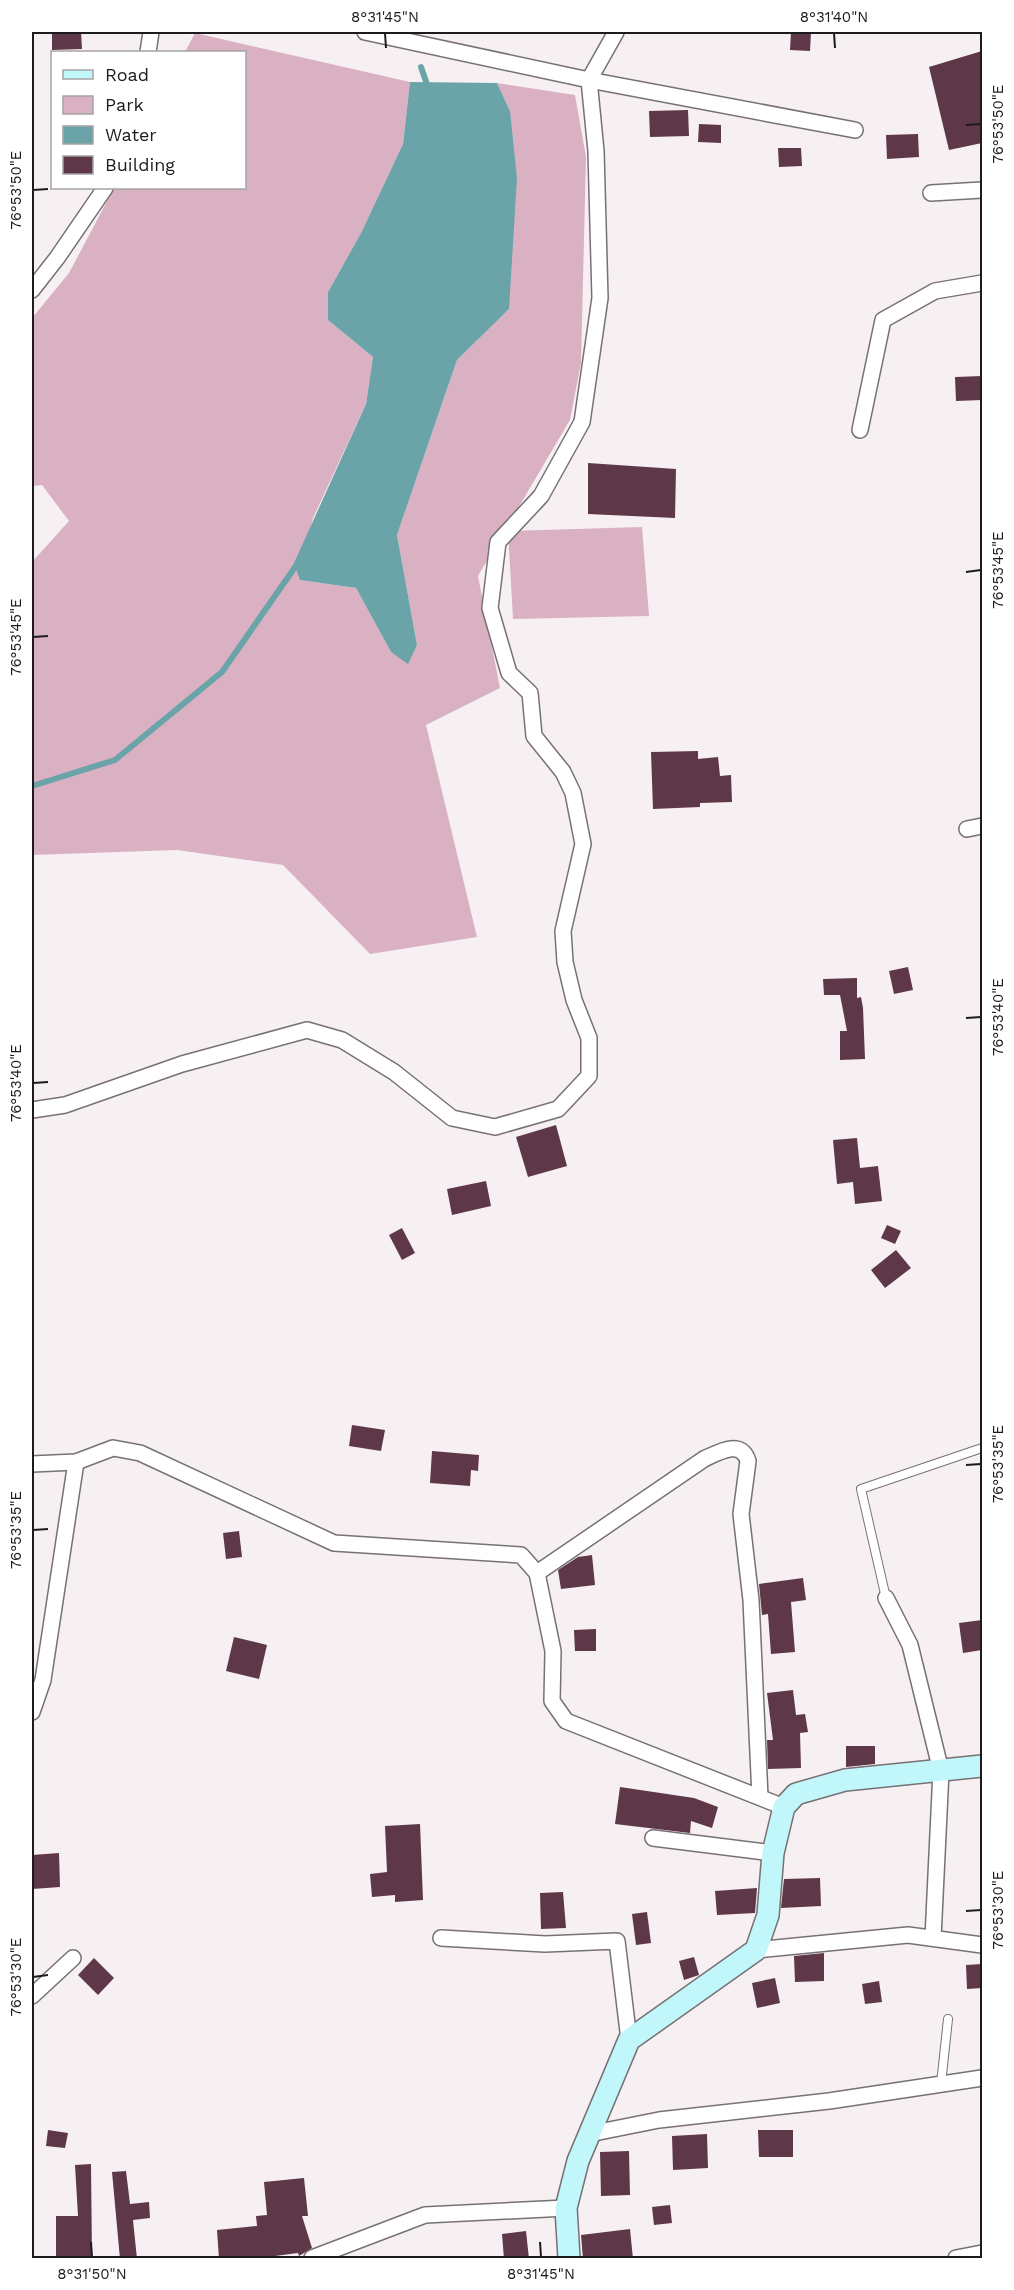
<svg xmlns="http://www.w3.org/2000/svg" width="1014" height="2290" viewBox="0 0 1014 2290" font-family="'Work Sans',sans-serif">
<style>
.green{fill:#dab1c3}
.water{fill:#6aa4a8}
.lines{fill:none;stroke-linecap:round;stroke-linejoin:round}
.stream{stroke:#6aa4a8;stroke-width:6}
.building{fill:#5e3749}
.lane-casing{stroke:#777173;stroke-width:10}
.street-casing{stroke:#777173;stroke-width:18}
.secondary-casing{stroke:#777173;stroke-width:24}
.lane{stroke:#fff;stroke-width:8}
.street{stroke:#fff;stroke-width:15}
.secondary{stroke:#c1f6fa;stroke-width:21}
.ticks{fill:none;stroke:#1e1b1c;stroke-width:2}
.neatline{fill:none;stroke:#1e1b1c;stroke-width:2}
.ticks-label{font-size:15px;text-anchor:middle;fill:#1e1b1c}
</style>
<rect width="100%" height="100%" fill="#f7f0f3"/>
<g class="green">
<path d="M 195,33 L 410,82 L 403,144 L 361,233 L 328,292 L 328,320 L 373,357 L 366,404 L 313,518 L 300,580 L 356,588 L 391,652 L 417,645 L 397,535 L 457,360 L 509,309 L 510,111 L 497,83 L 575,95 L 586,157 L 581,363 L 570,420 L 478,576 L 500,688 L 426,725 L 477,937 L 370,954 L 283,865 L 177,850 L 32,855 L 32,562 L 69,521 L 42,485 L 32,486 L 32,318 L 69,273 L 114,188 L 244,188 L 244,52 L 185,52 Z"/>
<path d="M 642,527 L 649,616 L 513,619 L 508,531 Z"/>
</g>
<path class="water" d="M 410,82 L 497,83 L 510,111 L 517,178 L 509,309 L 457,360 L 397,535 L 417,645 L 408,664 L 391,652 L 356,588 L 300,580 L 294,563 L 366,404 L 373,357 L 328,320 L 328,292 L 361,233 L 403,144 Z"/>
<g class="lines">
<g class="stream">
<path d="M 421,67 L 429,90"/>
<path d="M 32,786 L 115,760 L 222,672 L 300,560"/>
</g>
</g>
<g class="building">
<path d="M 52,32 L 81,32 L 82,49 L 52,50 Z"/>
<path d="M 791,32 L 811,32 L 810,51 L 790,50 Z"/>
<path d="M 982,51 L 982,143 L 949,150 L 929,67 Z"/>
<path d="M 688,110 L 689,136 L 650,137 L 649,111 Z"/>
<path d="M 699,124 L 721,125 L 721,143 L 698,142 Z"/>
<path d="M 918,134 L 919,157 L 887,159 L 886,135 Z"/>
<path d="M 778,148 L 801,148 L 802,166 L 779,167 Z"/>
<path d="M 982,376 L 982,400 L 956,401 L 955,377 Z"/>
<path d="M 588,463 L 676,469 L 675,518 L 588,514 Z"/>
<path d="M 698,751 L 698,759 L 718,757 L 720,776 L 731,775 L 732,802 L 700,803 L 700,807 L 653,809 L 651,752 Z"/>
<path d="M 908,967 L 913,990 L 894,994 L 889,971 Z"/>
<path d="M 857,978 L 857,998 L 861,997 L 863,1008 L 865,1059 L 840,1060 L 840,1031 L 847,1031 L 840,995 L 824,995 L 823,979 Z"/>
<path d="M 556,1125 L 567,1166 L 528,1177 L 516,1137 Z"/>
<path d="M 857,1138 L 860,1168 L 878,1166 L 882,1201 L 855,1204 L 853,1182 L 837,1184 L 833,1140 Z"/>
<path d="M 486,1181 L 491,1206 L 452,1215 L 447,1189 Z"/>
<path d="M 887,1225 L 901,1231 L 895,1244 L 881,1238 Z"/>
<path d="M 402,1228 L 415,1253 L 402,1260 L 389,1235 Z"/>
<path d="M 896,1250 L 911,1268 L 885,1288 L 871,1270 Z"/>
<path d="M 352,1425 L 385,1430 L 381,1451 L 349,1446 Z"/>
<path d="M 432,1451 L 479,1455 L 478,1471 L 471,1470 L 470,1486 L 430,1483 Z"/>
<path d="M 239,1531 L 242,1557 L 226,1559 L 223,1533 Z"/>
<path d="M 592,1555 L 595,1585 L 561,1589 L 558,1570 L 578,1557 Z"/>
<path d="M 803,1578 L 806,1600 L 791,1602 L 795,1652 L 771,1654 L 768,1614 L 762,1615 L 759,1584 Z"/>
<path d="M 982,1620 L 982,1650 L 963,1653 L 959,1623 Z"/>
<path d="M 596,1629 L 596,1651 L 575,1651 L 574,1630 Z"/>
<path d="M 234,1637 L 267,1645 L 259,1679 L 226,1671 Z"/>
<path d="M 793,1690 L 796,1715 L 805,1714 L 808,1732 L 800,1733 L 801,1768 L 768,1769 L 767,1740 L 773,1740 L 767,1693 Z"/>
<path d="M 846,1746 L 875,1746 L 875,1764 L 846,1767 Z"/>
<path d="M 620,1787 L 694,1798 L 718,1807 L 712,1828 L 691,1821 L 690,1833 L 615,1824 Z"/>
<path d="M 420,1824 L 423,1900 L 395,1902 L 395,1895 L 372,1897 L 370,1874 L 387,1872 L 385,1826 Z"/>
<path d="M 59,1853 L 60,1887 L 32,1889 L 32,1855 Z"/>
<path d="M 820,1878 L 821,1906 L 781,1908 L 784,1879 Z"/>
<path d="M 757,1888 L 755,1913 L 717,1915 L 715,1891 Z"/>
<path d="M 563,1892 L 566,1928 L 541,1929 L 540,1893 Z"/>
<path d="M 647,1912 L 651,1943 L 636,1945 L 632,1914 Z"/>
<path d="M 824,1953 L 824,1981 L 795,1982 L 794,1956 Z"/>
<path d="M 694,1957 L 699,1975 L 684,1980 L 679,1961 Z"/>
<path d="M 94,1958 L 114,1978 L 98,1995 L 78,1975 Z"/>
<path d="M 982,1964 L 982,1988 L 967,1989 L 966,1965 Z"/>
<path d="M 775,1978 L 780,2003 L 757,2008 L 752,1983 Z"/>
<path d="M 879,1981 L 882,2002 L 865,2004 L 862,1984 Z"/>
<path d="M 48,2130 L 68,2133 L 65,2148 L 46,2146 Z"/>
<path d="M 758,2130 L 793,2130 L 793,2157 L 759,2157 Z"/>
<path d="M 707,2134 L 708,2168 L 673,2170 L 672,2136 Z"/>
<path d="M 629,2151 L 630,2195 L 601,2196 L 600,2152 Z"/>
<path d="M 91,2164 L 92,2259 L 56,2259 L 56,2216 L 78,2216 L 75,2165 Z"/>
<path d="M 126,2171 L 130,2204 L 149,2202 L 150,2218 L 133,2220 L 137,2259 L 120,2259 L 112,2172 Z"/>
<path d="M 304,2178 L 308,2216 L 302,2216 L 312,2248 L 299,2256 L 298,2253 L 253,2259 L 219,2259 L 217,2230 L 257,2226 L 256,2216 L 267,2215 L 264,2182 Z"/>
<path d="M 670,2205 L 672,2223 L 654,2225 L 652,2207 Z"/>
<path d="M 630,2229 L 633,2259 L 583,2259 L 581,2235 Z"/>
<path d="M 526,2231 L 529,2259 L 504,2259 L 502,2234 Z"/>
</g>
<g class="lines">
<defs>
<g id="lane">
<path d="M 886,1598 L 861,1489 L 982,1448"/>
<path d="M 941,2084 L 948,2019"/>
</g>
<g id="street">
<path d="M 365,32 L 589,80 L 616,32"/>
<path d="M 148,52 L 151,32"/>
<path d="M 931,193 L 982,190"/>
<path d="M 32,290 L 57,258 L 105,188"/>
<path d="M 860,430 L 883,320 L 935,291 L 982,283"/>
<path d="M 967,829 L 982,826"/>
<path d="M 32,1110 L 65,1105 L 182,1064 L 307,1030 L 342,1040 L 394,1072 L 452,1118 L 495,1127 L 558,1109 L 589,1076 L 589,1038 L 574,1000 L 565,962 L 563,931 L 583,844 L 573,793 L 563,772 L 534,736 L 530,693 L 509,673 L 490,608 L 498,542 L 541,496 L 582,422 L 600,298 L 596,151 L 589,80 L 855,130"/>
<path d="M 32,1464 L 76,1462 L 113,1448 L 140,1453 L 334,1543 L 521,1555 L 537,1573 L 553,1651 L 552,1701 L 566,1721 L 784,1807"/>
<path d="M 537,1573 L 704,1459 C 719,1452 741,1439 748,1461 L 741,1514 L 751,1600 L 760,1797"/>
<path d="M 886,1598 L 910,1645 L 941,1771 L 933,1938"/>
<path d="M 32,1712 L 43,1680 L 76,1462"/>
<path d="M 653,1838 L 773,1853"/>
<path d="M 441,1938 L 545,1944 L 617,1941 L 629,2040"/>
<path d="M 756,1950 L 908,1935 L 982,1945"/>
<path d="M 32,1996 L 73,1958"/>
<path d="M 589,2134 L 659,2120 L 829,2101 L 982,2078"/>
<path d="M 312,2258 L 425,2215 L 566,2208"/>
<path d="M 956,2258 L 982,2253"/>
</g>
<path id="secondary" d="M 569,2258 L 566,2208 L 578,2161 L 629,2040 L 756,1950 L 768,1915 L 773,1853 L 784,1807 L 796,1794 L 845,1780 L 982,1766"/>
</defs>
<use href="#lane" class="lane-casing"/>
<use href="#street" class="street-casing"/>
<use href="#secondary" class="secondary-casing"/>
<use href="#lane" class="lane"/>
<use href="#street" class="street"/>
<use href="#secondary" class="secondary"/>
</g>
<path class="ticks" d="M 385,33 L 386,48M 834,33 L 835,48M 966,125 L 981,124M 33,190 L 48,189M 966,572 L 981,570M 33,637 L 48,636M 966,1018 L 981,1017M 33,1083 L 48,1082M 966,1465 L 981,1464M 33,1530 L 48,1529M 966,1911 L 981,1910M 33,1977 L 48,1975M 91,2242 L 92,2257M 540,2242 L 541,2257"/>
<rect width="1014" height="2290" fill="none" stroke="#ffffff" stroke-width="66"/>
<rect x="51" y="51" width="195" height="138" fill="#ffffff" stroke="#a5a4a4" stroke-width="1.5"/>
<rect x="63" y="70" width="30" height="9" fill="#c1f6fa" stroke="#a5a4a4" stroke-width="1.5"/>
<text x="105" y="81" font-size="18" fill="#1e1b1c">Road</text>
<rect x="63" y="96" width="30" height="18" fill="#dab1c3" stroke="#a5a4a4" stroke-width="1.5"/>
<text x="105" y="111" font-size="18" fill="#1e1b1c">Park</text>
<rect x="63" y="126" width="30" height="18" fill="#6aa4a8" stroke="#a5a4a4" stroke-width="1.5"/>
<text x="105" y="141" font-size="18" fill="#1e1b1c">Water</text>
<rect x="63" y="156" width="30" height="18" fill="#5e3749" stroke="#a5a4a4" stroke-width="1.5"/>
<text x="105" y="171" font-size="18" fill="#1e1b1c">Building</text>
<rect x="33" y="33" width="948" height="2224" class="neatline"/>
<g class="ticks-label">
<text x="385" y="22">8°31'45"N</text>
<text x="834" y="22">8°31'40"N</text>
<text transform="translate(998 124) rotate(-90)" y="5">76°53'50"E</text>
<text transform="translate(16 190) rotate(-90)" y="5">76°53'50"E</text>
<text transform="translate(998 570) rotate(-90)" y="5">76°53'45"E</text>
<text transform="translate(16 637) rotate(-90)" y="5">76°53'45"E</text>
<text transform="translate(998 1017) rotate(-90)" y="5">76°53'40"E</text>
<text transform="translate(16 1083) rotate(-90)" y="5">76°53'40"E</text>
<text transform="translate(998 1464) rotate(-90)" y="5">76°53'35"E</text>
<text transform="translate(16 1530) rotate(-90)" y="5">76°53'35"E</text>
<text transform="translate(998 1910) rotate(-90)" y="5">76°53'30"E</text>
<text transform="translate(16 1977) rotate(-90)" y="5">76°53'30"E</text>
<text x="92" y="2279">8°31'50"N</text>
<text x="541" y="2279">8°31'45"N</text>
</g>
</svg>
